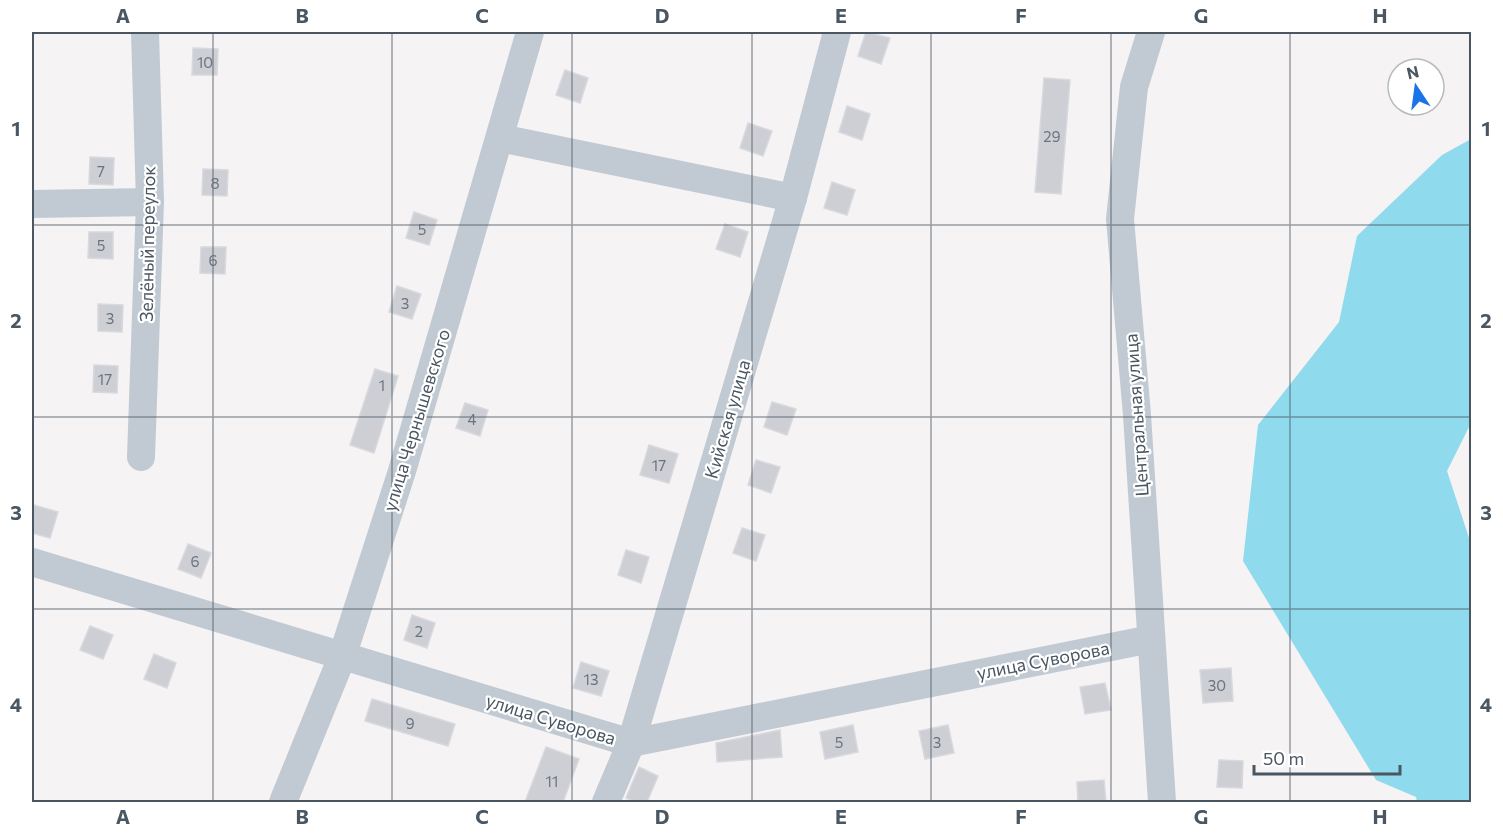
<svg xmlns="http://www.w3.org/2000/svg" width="1503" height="834" viewBox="0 0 1503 834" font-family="Commissioner,sans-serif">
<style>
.water{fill:#90daee}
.building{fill:#cdcfd5;stroke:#d7d9de;stroke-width:1.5}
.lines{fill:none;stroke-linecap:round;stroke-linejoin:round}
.minor{stroke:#c1cad2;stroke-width:28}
.grid{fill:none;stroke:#4a5661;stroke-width:1.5;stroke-opacity:0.55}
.labels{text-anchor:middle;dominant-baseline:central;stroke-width:4.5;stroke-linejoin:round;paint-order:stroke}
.number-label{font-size:15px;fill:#6b747e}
.street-label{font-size:18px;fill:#4a5661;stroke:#fff}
.neatline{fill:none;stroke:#4a5661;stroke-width:2}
.grid-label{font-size:20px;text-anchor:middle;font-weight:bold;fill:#4a5661}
</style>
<rect width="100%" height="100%" fill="#f5f3f3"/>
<path class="water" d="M 1471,139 L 1471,423 L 1447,471 L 1471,544 L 1471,802 L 1417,802 L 1416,797 L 1376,780 L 1243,561 L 1258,425 L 1339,322 L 1357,236 L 1442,155 Z"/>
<g class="building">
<path d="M 866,32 L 890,38 L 881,64 L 858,56 Z"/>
<path d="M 193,48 L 218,49 L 217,75 L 192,75 Z"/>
<path d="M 565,70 L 588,78 L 580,103 L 556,95 Z"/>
<path d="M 1044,78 L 1070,80 L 1061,194 L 1035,192 Z"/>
<path d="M 847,106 L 870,114 L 862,140 L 839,132 Z"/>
<path d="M 748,123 L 772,131 L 763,156 L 740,148 Z"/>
<path d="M 90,157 L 114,158 L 113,185 L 89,184 Z"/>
<path d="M 203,169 L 228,170 L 227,196 L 202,195 Z"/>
<path d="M 832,182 L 855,190 L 847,215 L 824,208 Z"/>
<path d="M 414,212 L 437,220 L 429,245 L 406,238 Z"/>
<path d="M 725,224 L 748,232 L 740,257 L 716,249 Z"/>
<path d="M 89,232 L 113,232 L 113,259 L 88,258 Z"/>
<path d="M 201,247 L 226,247 L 225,274 L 200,273 Z"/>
<path d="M 397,286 L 421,294 L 412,319 L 389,312 Z"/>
<path d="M 98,304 L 123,305 L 122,332 L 98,331 Z"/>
<path d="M 94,365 L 118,366 L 117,393 L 93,392 Z"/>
<path d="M 375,369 L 398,376 L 374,453 L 350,445 Z"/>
<path d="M 772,402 L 796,409 L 787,435 L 764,427 Z"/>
<path d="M 465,403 L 488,410 L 480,436 L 456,428 Z"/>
<path d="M 649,445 L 678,454 L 669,483 L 640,475 Z"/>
<path d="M 756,460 L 780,467 L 771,493 L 748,485 Z"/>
<path d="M 34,505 L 58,512 L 50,538 L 32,533 L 32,514 Z"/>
<path d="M 742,528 L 765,535 L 756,561 L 733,553 Z"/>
<path d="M 188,544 L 211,553 L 201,578 L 178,569 Z"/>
<path d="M 626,550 L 649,557 L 641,583 L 618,575 Z"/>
<path d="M 412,615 L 435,623 L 427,648 L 404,640 Z"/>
<path d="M 90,626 L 113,635 L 103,659 L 80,650 Z"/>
<path d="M 154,654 L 176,663 L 167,688 L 144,679 Z"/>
<path d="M 581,662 L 609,671 L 601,696 L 573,688 Z"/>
<path d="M 1231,668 L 1233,701 L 1203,703 L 1200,670 Z"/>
<path d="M 1105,683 L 1111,710 L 1085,714 L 1080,687 Z"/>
<path d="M 372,699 L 455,724 L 448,746 L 365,721 Z"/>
<path d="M 853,725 L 858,752 L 825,759 L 820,732 Z"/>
<path d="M 948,725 L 954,753 L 925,759 L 919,731 Z"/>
<path d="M 780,730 L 782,757 L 717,762 L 716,743 Z"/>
<path d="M 546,747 L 579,759 L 563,802 L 525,802 Z"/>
<path d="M 1219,760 L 1243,761 L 1242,788 L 1217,787 Z"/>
<path d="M 639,767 L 658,776 L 647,802 L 635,802 L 626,798 Z"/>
<path d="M 1104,780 L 1106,802 L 1078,802 L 1077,782 Z"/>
</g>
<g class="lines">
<g class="minor">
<path d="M 1151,32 L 1134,87 L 1120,219 L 1137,415 L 1162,802"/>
<path d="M 500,138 L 793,198"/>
<path d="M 32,204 L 150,202"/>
<path d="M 141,457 L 150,202 L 145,32"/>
<path d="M 32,562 L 631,743 L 1151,639"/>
<path d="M 283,802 L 342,657 L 402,471 L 530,32"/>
<path d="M 606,802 L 631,743 L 793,198 L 837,32"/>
</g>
</g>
<path class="grid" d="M 213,32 L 213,802M 392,32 L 392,802M 572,32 L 572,802M 752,32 L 752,802M 931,32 L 931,802M 1111,32 L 1111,802M 1290,32 L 1290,802M 32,225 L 1472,225M 32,417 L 1472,417M 32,609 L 1472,609"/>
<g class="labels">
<g class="number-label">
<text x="205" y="62">10</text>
<text x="1052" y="136">29</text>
<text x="101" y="171">7</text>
<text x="215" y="183">8</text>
<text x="422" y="229">5</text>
<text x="101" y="245">5</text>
<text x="213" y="260">6</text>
<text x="405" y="303">3</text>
<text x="110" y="318">3</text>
<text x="105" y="379">17</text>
<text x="382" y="385">1</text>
<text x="472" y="419">4</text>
<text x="659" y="465">17</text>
<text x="195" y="561">6</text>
<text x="419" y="631">2</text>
<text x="591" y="679">13</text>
<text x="1217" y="685">30</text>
<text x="410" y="723">9</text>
<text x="839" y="742">5</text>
<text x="937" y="742">3</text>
<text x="552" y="781">11</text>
</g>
<g class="street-label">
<text transform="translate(147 244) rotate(-89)">Зелёный переулок</text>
<text transform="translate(1136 415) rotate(-94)">Центральная улица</text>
<text transform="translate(727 419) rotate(-74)">Кийская улица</text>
<text transform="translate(416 420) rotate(-73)">улица Чернышевского</text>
<text transform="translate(1043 660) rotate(-11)">улица Суворова</text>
<text transform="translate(551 719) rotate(17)">улица Суворова</text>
</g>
</g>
<rect width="1503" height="834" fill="none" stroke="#ffffff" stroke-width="66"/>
<g transform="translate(1416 87) rotate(347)"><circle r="28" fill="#ffffff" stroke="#b7bbc0" stroke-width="1.5"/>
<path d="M0-4.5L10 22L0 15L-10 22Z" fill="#1a73e8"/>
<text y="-9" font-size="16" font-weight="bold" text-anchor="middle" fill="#4a5661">N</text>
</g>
<path d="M1254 765v9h146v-9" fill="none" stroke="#4a5661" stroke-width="3"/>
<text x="1263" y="765" font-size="18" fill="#4a5661" stroke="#ffffff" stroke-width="4.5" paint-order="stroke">50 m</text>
<rect x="33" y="33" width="1437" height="768" class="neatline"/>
<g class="grid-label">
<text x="123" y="23">A</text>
<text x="302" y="23">B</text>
<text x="482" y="23">C</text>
<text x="662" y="23">D</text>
<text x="841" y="23">E</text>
<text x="1021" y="23">F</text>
<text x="1201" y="23">G</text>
<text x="1380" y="23">H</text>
<text x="16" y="136">1</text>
<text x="1486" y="136">1</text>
<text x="16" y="328">2</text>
<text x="1486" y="328">2</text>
<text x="16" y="520">3</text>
<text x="1486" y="520">3</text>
<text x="16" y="712">4</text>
<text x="1486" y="712">4</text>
<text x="123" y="824">A</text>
<text x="302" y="824">B</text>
<text x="482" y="824">C</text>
<text x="662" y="824">D</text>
<text x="841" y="824">E</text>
<text x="1021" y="824">F</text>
<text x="1201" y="824">G</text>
<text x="1380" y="824">H</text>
</g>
</svg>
